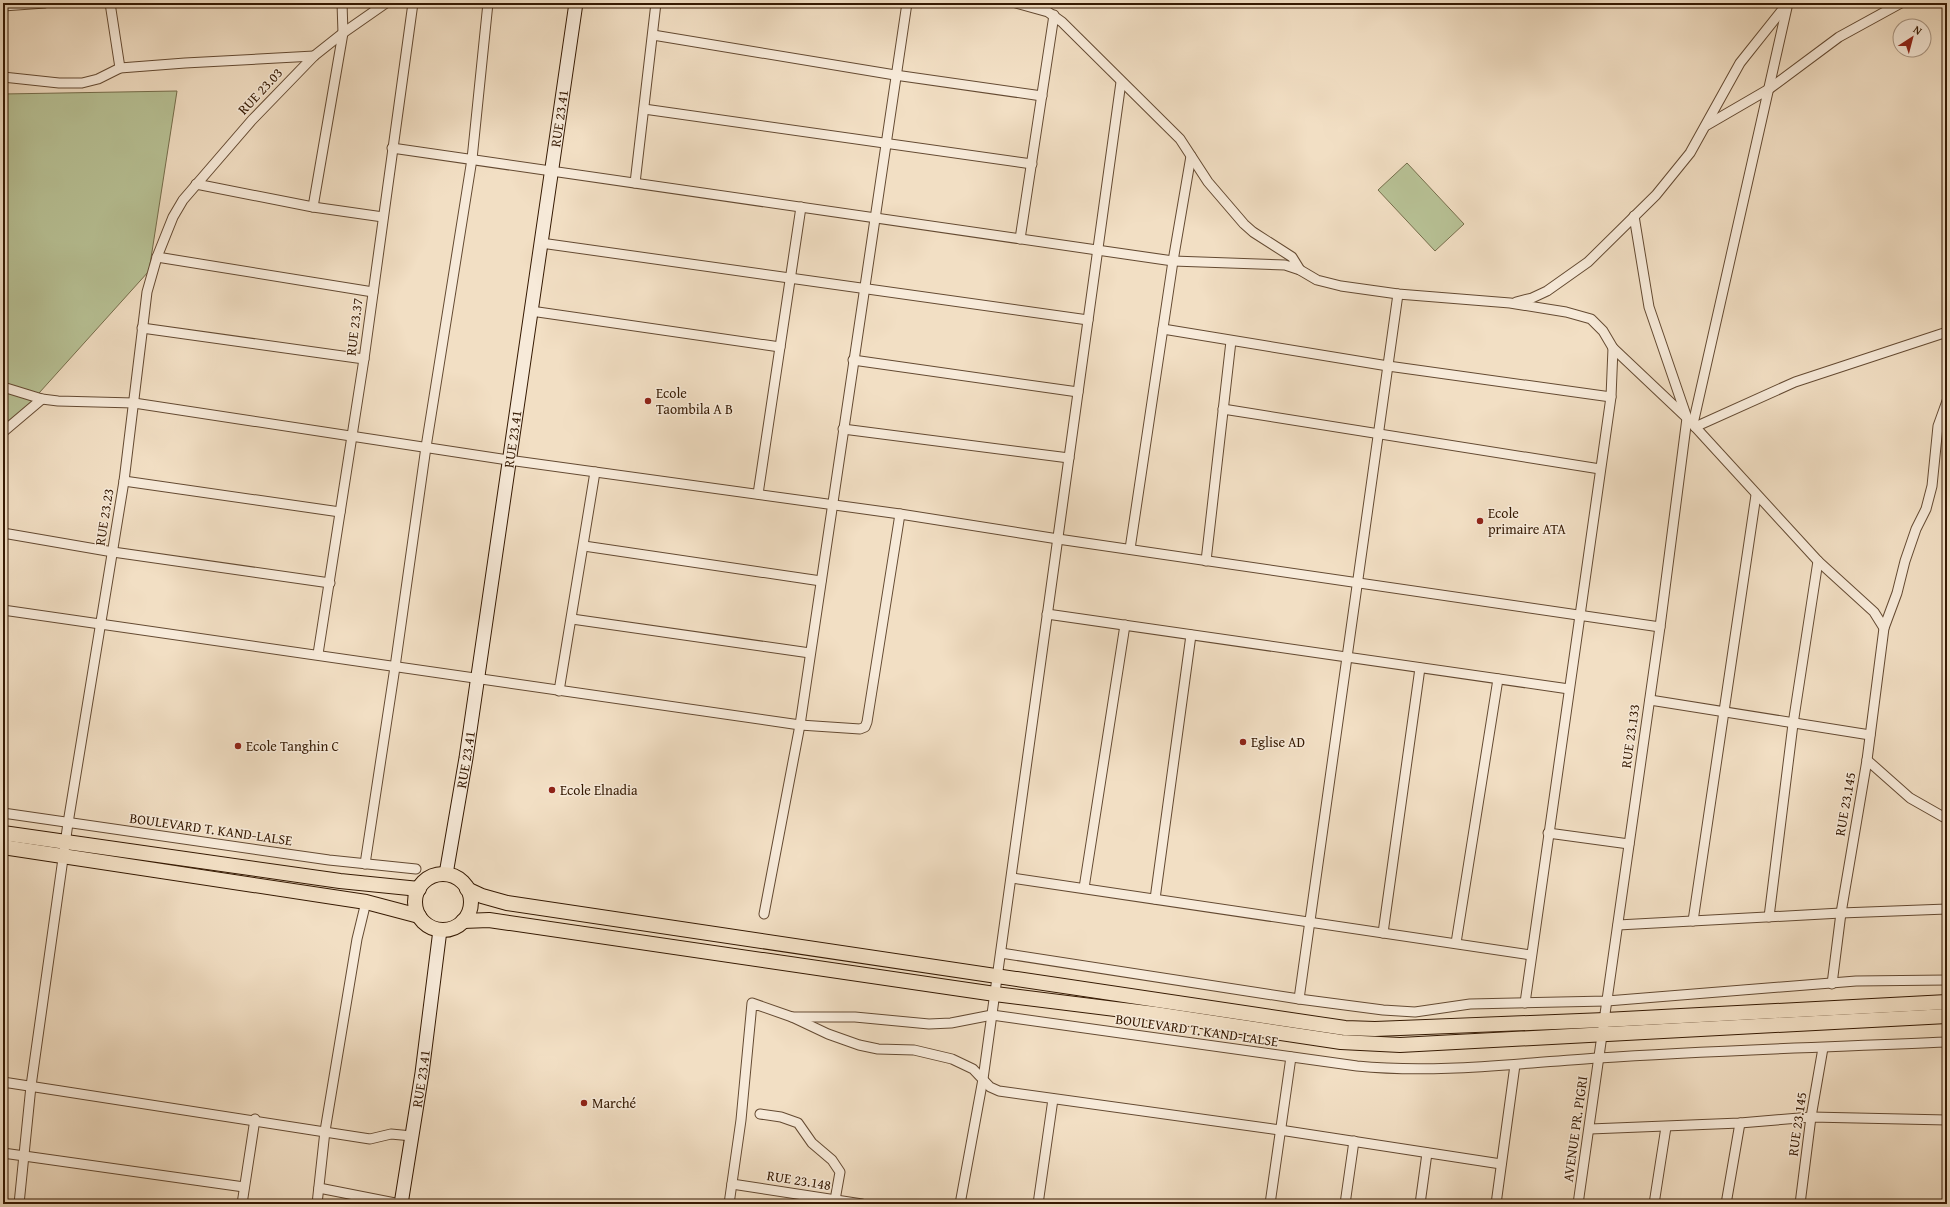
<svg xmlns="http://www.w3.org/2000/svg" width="1950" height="1207" viewBox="0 0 1950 1207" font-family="'Gentium Book Plus',serif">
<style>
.green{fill:#b8c296;stroke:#766e4c}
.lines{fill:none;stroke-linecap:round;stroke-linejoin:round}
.street-casing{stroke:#644a32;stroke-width:11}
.secondary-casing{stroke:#351902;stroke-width:15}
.primary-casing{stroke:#351902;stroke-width:16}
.street{stroke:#f7ead9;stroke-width:9}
.secondary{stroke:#f7ead9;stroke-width:13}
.primary{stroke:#f2dfc4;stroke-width:14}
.poi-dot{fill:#8f2418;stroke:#f7ead9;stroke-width:1.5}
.labels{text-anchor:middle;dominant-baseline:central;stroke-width:3;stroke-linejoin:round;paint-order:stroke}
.street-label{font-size:14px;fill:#351902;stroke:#f7ead9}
.poi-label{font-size:14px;fill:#351902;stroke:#f7ead9;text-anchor:start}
</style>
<rect width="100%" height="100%" fill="#f2dfc4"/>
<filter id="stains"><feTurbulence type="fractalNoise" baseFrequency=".005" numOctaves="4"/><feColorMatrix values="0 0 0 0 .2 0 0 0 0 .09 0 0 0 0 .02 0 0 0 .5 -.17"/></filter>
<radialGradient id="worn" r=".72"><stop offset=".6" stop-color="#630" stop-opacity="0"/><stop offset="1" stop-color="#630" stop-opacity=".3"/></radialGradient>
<g class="green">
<path d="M 177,91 L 149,271 L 3,433 L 3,94 Z"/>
<path d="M 1407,163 L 1464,224 L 1435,251 L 1378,190 Z"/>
</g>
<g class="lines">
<defs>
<g id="street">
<path d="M 110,3 L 120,68"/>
<path d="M 1016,3 L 1048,12 L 1062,22 L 1180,139 L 1208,182 L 1244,224 L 1253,232 L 1292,257 L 1300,270"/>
<path d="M 3,6 L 45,3"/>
<path d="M 653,35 L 895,75 L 1042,96"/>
<path d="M 3,77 L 59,83 L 82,83 L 98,79 L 120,68 L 185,63 L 314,56"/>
<path d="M 644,109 L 1032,164"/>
<path d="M 1707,125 L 1769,89 L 1839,37 L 1901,3"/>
<path d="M 392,148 L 1173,261 L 1285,265 L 1300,270 L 1317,280 L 1341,286 L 1398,294 L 1510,303 L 1566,312 L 1591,319 L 1603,331 L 1613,348 L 1687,418 L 1818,561 L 1874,612 L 1884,628"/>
<path d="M 635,183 L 656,3"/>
<path d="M 196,184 L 313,207 L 383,217"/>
<path d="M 313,207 L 343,33 L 342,3"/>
<path d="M 1020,239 L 1054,15"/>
<path d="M 541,243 L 1088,320"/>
<path d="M 157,257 L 373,292"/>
<path d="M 1516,302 L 1532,298 L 1547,291 L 1588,262 L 1656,195 L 1690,153 L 1740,63 L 1787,4"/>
<path d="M 531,311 L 780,347"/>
<path d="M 142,328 L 364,359"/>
<path d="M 1163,329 L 1388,366 L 1611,397"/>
<path d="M 853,360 L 1078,392"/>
<path d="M 3,387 L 42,399 L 58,401 L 134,403 L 508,460 L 900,514 L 1058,539 L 1660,627"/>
<path d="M 1223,409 L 1600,469"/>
<path d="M 1693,424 L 1788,3"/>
<path d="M 1695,427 L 1795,382 L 1947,332"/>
<path d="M 843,429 L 1069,458"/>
<path d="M 3,432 L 42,399"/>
<path d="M 124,481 L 340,512"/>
<path d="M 758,494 L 801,207"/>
<path d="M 3,533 L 113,552 L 330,583"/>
<path d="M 584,546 L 821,581"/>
<path d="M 1130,549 L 1173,261 L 1191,156"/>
<path d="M 1206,561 L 1231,341"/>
<path d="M 3,610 L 800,725 L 860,729 L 865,727 L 867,722 L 900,514"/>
<path d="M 1047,614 L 1569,689"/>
<path d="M 572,619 L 810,653"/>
<path d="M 318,654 L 364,359 L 413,3"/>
<path d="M 559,691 L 595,472"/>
<path d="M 1650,700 L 1870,735"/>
<path d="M 1867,760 L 1910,798 L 1947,819"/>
<path d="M 3,813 L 329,860 L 416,869"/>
<path d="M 1548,833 L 1629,844"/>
<path d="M 365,864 L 395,667 L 426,447 L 472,159 L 488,3"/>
<path d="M 1012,878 L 1531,955"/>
<path d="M 1084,888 L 1125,625"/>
<path d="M 1155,899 L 1191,635"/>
<path d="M 764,914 L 800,725 L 907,3"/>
<path d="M 1769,917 L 1793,724 L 1818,561"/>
<path d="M 1693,921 L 1756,495"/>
<path d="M 1618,925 L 1841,913 L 1947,909"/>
<path d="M 1383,933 L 1420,668"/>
<path d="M 1456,943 L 1498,679"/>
<path d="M 1001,953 L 1299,999 L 1383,1010 L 1415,1012 L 1470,1004 L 1607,1001 L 1856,981 L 1947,980"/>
<path d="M 1832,984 L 1841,913 L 1867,760 L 1884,628 L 1897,593 L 1905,561 L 1916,529 L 1926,509 L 1932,486 L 1938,426 L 1947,401"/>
<path d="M 1299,999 L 1398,294"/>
<path d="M 1525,1003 L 1611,397 L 1613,348"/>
<path d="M 792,1017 L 855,1017 L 929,1024 L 951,1023 L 992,1015 L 1357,1066 C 1438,1074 1518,1063 1599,1058 C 1715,1050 1831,1047 1947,1042"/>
<path d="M 3,1082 L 370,1139 L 391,1134 L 412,1136"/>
<path d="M 760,1114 L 781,1117 L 798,1123 L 812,1143 L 832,1160 L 840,1172 L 835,1200"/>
<path d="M 1590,1129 L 1740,1123 L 1811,1117 L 1947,1120"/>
<path d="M 3,1153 L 244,1187"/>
<path d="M 732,1184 L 862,1204"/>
<path d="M 319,1188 L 400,1204"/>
<path d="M 19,1204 L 31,1086 L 68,823 L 124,481 L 147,292 L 157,257 L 173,217 L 183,200 L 252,120 L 314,56 L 343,33 L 386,3"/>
<path d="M 242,1204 L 255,1119"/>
<path d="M 317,1204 L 325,1131 L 357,939 L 366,902"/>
<path d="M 729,1204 L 741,1120 L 752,1003 L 792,1017 L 828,1034 L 859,1045 L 878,1049 L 914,1050 L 952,1059 L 973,1069 L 990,1087 L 999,1091 L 1280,1130 L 1501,1164"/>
<path d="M 960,1204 L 983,1079 L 1121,82"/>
<path d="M 1038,1204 L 1053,1099"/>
<path d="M 1270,1204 L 1291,1057"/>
<path d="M 1345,1204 L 1354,1141"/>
<path d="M 1420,1204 L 1427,1153"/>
<path d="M 1496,1204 L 1515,1065"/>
<path d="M 1578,1204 L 1660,627 L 1687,418 L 1649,307 L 1634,216"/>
<path d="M 1654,1204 L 1666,1127"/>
<path d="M 1726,1204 L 1740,1123"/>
<path d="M 1800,1204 L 1811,1117 L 1823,1048"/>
</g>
<g id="secondary">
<path id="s1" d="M 446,874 L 466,758 L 576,3"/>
<path id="s2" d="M 401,1204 L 422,1073 L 440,930"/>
</g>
<g id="primary">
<path d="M 3,833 L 340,881 L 419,889"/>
<path d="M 3,847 L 366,902 L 419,916"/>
<circle cx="443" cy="902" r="28"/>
<path d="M 467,889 L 482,896 L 507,903 L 1345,1028 L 1375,1029 L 1605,1020 L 1947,1002"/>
<path d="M 463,921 L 489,920 L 995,994 L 1155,1014 L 1341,1042 L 1400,1045 L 1947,1016"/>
</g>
</defs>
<use href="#street" class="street-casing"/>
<use href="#secondary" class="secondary-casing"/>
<use href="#primary" class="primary-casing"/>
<use href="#street" class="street"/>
<use href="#secondary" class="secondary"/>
<use href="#primary" class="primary"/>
</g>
<g class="poi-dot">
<circle cx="648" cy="401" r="4"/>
<circle cx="1480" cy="521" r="4"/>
<circle cx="1243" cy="742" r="4"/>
<circle cx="238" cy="746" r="4"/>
<circle cx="552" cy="790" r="4"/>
<circle cx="584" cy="1103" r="4"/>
</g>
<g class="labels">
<g class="street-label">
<text transform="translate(260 91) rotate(-47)">RUE 23.03</text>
<text stroke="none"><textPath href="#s1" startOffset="764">RUE 23.41</textPath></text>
<text transform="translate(354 327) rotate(-83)">RUE 23.37</text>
<text stroke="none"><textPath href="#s1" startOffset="440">RUE 23.41</textPath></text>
<text transform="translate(104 517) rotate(-81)">RUE 23.23</text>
<text transform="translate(1630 736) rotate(-82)">RUE 23.133</text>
<text stroke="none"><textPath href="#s1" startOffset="116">RUE 23.41</textPath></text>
<text transform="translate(1845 804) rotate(-80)">RUE 23.145</text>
<text transform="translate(211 829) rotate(8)">BOULEVARD T. KAND-LALSE</text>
<text transform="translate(1197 1030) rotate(8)">BOULEVARD T. KAND-LALSE</text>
<text stroke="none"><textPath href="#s2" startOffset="127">RUE 23.41</textPath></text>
<text transform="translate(1797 1124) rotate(-82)">RUE 23.145</text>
<text transform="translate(1575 1129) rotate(-82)">AVENUE PR. PIGRI</text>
<text transform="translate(799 1180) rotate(9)">RUE 23.148</text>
</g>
<g class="poi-label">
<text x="656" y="393">Ecole<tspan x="656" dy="16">Taombila A B</tspan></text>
<text x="1488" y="513">Ecole<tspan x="1488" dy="16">primaire ATA</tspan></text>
<text x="1251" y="742">Eglise AD</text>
<text x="246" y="746">Ecole Tanghin C</text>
<text x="560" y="790">Ecole Elnadia</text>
<text x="592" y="1103">Marché</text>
</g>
</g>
<rect width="1950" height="1207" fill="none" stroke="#f2dfc4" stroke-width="16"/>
<rect x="4" y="4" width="1942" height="1199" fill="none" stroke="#351902" stroke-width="2"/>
<rect x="8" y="8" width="1934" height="1191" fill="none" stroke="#351902"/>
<g transform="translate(1912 38) rotate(36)"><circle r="19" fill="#f7ead9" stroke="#a99683"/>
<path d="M0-3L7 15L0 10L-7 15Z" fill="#8f2418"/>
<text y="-6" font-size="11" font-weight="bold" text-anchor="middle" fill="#351902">N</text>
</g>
<rect width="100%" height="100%" filter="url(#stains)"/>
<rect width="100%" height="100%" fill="url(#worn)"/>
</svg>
